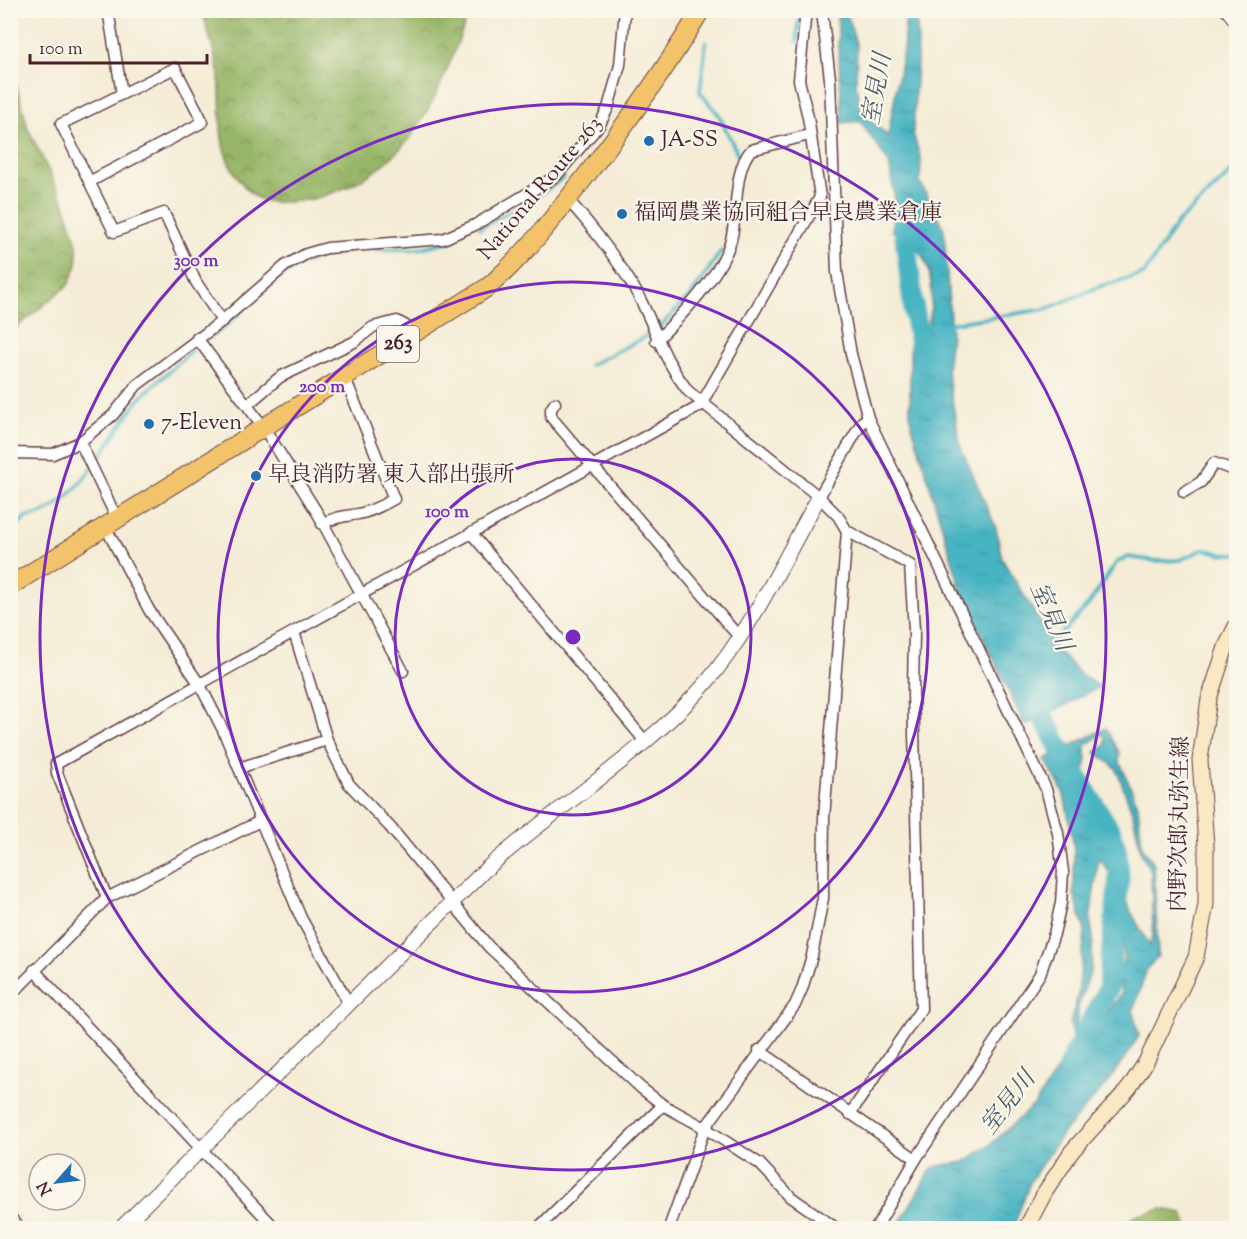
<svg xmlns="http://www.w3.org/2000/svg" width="1247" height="1239" viewBox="0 0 1247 1239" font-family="'Sorts Mill Goudy','Noto Serif JP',serif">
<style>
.forest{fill:url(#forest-crowns);stroke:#716a4a;stroke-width:1.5}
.water{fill:url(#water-ripples);stroke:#486a76;stroke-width:1.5;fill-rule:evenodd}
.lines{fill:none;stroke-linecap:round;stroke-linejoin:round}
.stream{stroke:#47b4c2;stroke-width:4}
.river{stroke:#47b4c2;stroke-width:21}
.minor-casing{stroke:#643e45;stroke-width:13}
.tertiary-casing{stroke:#643e45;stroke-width:16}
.secondary-casing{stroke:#643e45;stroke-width:17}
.trunk-casing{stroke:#643e45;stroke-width:20}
.minor{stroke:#fff;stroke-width:10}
.tertiary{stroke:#fff;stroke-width:14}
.secondary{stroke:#fae7c3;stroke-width:15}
.trunk{stroke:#f2c36a;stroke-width:18}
.ring{fill:none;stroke:#7b2cbf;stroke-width:3}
.poi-dot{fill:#1f6fb2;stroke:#fbf7ec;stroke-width:2}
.labels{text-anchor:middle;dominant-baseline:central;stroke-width:4.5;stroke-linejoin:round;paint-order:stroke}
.shield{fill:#fbf7ec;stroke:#7f6065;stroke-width:1.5}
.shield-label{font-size:21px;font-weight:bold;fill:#4a1f2b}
.poi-label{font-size:22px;fill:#4a1f2b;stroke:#fbf7ec;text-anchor:start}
.street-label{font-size:22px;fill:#4a1f2b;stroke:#fbf7ec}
.water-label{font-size:24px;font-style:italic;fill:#495b67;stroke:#fbf7ec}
.centre{fill:#7b2cbf;stroke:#fbf7ec;stroke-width:3}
.ring-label{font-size:18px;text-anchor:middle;font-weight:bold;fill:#7b2cbf;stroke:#fbf7ec;stroke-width:4.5;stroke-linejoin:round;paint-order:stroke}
</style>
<defs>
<pattern id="forest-crowns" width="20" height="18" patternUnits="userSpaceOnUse" patternTransform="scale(1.5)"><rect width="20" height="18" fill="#98b668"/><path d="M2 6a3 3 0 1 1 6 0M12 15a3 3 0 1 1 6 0" fill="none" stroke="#7e9356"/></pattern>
<pattern id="water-ripples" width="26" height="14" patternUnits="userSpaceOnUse" patternTransform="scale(1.5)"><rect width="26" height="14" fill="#47b4c2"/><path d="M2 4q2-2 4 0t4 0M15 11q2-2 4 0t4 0" fill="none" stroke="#3d929e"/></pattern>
</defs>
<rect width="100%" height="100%" fill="#fbf7ec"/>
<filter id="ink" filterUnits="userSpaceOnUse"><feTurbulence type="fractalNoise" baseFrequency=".0167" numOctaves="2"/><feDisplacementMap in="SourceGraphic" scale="12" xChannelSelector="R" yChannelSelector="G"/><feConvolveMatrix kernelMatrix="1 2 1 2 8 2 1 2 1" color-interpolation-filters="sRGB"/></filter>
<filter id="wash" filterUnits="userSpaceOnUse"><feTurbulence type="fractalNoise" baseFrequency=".008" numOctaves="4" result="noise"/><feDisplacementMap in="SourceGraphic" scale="24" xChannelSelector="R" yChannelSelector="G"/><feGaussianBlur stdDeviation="1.35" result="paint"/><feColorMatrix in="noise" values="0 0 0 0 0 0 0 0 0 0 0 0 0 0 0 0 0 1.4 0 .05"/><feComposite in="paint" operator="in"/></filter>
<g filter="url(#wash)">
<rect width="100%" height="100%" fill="#f4ecd6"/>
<g class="forest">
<path d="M 202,11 L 202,10 L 470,11 C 442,80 424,150 351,185 C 333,193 319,199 299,201 C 263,204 253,203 233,170 C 215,142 223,107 219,77 C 216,55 208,32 202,11 Z"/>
<path d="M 10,62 L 28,128 L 65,205 L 77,244 L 77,265 L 68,285 L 11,332 Z"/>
<path d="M 1162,1209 L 1183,1213 L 1188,1228 L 1117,1228 L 1135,1216 Z"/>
</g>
<g class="water">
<path d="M 837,11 L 846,11 L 857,47 L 856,86 L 862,113 L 888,136 L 903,50 L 906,11 L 916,11 L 918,42 L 913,133 L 921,160 L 920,182 L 944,229 L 951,334 L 947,371 L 960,445 L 996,528 L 1002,559 L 1055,647 L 1082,676 L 1100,687 L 1025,726 L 961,590 L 910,419 L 910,331 L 926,340 C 934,295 940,252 892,231 L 895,199 L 889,163 L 860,121 L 842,123 Z"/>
<path d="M 1106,728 L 1120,754 L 1119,760 L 1138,805 L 1142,847 L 1154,863 L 1158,956 L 1147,969 L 1133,1011 L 1139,1036 L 1109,1081 L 1062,1134 L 1031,1180 L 1013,1228 L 897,1228 L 929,1172 L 937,1166 L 964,1162 L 990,1145 L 1035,1104 L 1065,1058 L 1073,1036 L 1070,1024 L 1078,995 L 1085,931 L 1074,894 L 1074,846 L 1064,794 L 1045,759 ZM 1102,734 L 1106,738 L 1105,746 L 1095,752 L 1116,768 L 1133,814 L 1141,853 L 1151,871 L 1153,935 L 1150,946 L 1130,910 L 1108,839 L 1080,788 L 1087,759 L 1085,746 ZM 1099,857 L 1114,879 L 1118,937 L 1123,946 L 1124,961 L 1116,975 L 1122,993 L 1086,1043 L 1076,1038 L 1078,1007 L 1091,969 L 1093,937 L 1090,919 Z"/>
</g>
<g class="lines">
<g class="stream">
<path d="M 797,41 L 799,19"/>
<path d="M 706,42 L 700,92 L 719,115 L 740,159 L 739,163"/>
<path d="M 480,228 L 538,196 L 564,177"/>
<path d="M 727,234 L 732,197"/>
<path d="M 376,249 L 417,249 L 454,240"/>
<path d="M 946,324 L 1046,309 L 1101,286 L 1144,274 L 1177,223 L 1236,168"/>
<path d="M 914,325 L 933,326"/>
<path d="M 659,328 L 694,291 L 722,250"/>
<path d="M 204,340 L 218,332 C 260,297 287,259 345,252"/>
<path d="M 590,365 L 647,336"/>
<path d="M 10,533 L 26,517 C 75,514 110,436 138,401 C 154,382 175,369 191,350"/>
<path d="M 1049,647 L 1089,604 L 1117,562 L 1128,557 L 1156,561 L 1180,560 L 1204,549 L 1223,554 L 1236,554"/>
</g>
<g class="river">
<path d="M 901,209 C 910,261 910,311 925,362"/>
<path d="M 1043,688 L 1039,709 L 1064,756 L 1111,832 L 1117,853 L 1119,877 L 1108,989 L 1069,1065"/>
</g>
</g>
</g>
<g filter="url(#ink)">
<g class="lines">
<defs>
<g id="minor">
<path d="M 108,10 L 122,94"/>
<path d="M 809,10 L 822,12 L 830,79 L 837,272 L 851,354 L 868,418 L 1046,789 L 1058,833 L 1063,872 L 1061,903 L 1054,934 L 1040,974 L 916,1159 L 876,1228"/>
<path d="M 89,182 L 203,122 L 175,68 L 61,124 L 114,232 L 164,213 L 196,282 L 222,321"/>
<path d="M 568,200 C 592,226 628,273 643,305 C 659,338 664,360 688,391 L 819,497 L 838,516 L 847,531 L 824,818 L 823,898 L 812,956 L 802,989 L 795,1005 L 705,1128 L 669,1228"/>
<path d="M 197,338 L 264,428 L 318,514 L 403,671"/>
<path d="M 656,341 C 682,315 721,275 731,240 C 738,215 733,170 751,150 L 809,135"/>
<path d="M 555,403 L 551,409 L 551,417 L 739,637"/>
<path d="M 247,405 L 280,377 L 354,342 L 373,327 L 397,321 L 406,326 L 411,336"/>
<path d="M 80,442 L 117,519"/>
<path d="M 10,453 L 53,454 L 80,442 L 113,415 L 137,385 L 222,321 L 285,266 L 306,254 L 327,248 L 443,239 L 475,225 L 556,176 L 600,124 L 608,108 L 620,65 L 625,10"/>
<path d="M 1184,492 L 1201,482 L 1214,463 L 1236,471"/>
<path d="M 819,497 L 862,422 L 868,418"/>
<path d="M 322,524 C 337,516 343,517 358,514 C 371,512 383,505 394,499 L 345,378"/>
<path d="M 105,526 L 149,610 L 200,685 L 223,730 L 301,918 L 349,1004"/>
<path d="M 847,531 L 910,565 L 914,630 L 913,692 L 921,1009 L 850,1114"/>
<path d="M 471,533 L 645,741"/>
<path d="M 327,740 L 349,784 L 390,827 L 489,947 L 641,1088 L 663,1105 L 705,1128 L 760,1164 L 791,1197 L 836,1228"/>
<path d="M 239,768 L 327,740 L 294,632"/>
<path d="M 107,898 L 57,773 L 56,764 L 700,406 L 820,197 L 808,117 L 799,80 L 806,10"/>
<path d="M 34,970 L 275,1228"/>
<path d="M 10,996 L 107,898 L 260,821"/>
<path d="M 759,1050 L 916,1159"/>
<path d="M 10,1217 L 20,1228"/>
<path d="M 538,1228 L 663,1105"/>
</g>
<g id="tertiary">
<path d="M 1228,10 L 1236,20"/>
<path d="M 121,1228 L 484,871 C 554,808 645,753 706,683 C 752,629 784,559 819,497"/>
</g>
<path id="secondary" d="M 1026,1228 L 1045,1192 L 1072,1151 L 1129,1088 L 1146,1062 L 1196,957 L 1206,904 L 1206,846 L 1200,760 L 1209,699 L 1226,647 L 1236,626"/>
<path id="trunk" d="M 10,586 L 488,287 C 525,255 555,216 585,177 C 627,123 666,69 701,10"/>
</defs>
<use href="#minor" class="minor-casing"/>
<use href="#tertiary" class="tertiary-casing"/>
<use href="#secondary" class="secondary-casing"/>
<use href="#trunk" class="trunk-casing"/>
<use href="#minor" class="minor"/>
<use href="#tertiary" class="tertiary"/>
<use href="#secondary" class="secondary"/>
<use href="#trunk" class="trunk"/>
</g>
</g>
<g class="ring">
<circle cx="573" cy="637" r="178"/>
<circle cx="573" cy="637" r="355"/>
<circle cx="573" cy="637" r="533"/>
</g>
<g class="poi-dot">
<circle cx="649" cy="141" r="6"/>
<circle cx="622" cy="214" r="6"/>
<circle cx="149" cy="424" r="6"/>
<circle cx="256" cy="476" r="6"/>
</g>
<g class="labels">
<rect class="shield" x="377" y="326" width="42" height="36" rx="4.5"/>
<g class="shield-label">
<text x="398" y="344">263</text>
</g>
<g class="poi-label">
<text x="661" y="141">JA-SS</text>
<text x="634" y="214">福岡農業協同組合早良農業倉庫</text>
<text x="161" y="424">7-Eleven</text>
<text x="268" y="476">早良消防署 東入部出張所</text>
</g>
<g class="street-label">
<text transform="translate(541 189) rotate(-50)">National Route 263</text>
<text transform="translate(1181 824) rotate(-89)">内野次郎丸弥生線</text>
</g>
<g class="water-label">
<text transform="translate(878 89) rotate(-80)">室見川</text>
<text transform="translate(1050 617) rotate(67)">室見川</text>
<text transform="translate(1009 1103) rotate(-52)">室見川</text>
</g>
</g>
<circle cx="573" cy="637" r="9" class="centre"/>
<g class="ring-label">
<text x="196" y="266">300 m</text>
<text x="322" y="392">200 m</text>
<text x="447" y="517">100 m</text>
</g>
<rect width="1247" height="1239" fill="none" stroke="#fbf7ec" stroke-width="36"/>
<g transform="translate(57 1182) rotate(242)"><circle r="28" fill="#fbf7ec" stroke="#b4a19f" stroke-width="1.5"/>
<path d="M0-4.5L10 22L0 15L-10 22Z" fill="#1f6fb2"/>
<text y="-9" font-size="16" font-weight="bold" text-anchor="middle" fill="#4a1f2b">N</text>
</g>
<path d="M30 54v9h177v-9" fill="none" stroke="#4a1f2b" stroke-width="3"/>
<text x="39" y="54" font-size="18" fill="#4a1f2b" stroke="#fbf7ec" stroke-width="4.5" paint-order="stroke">100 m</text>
</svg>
